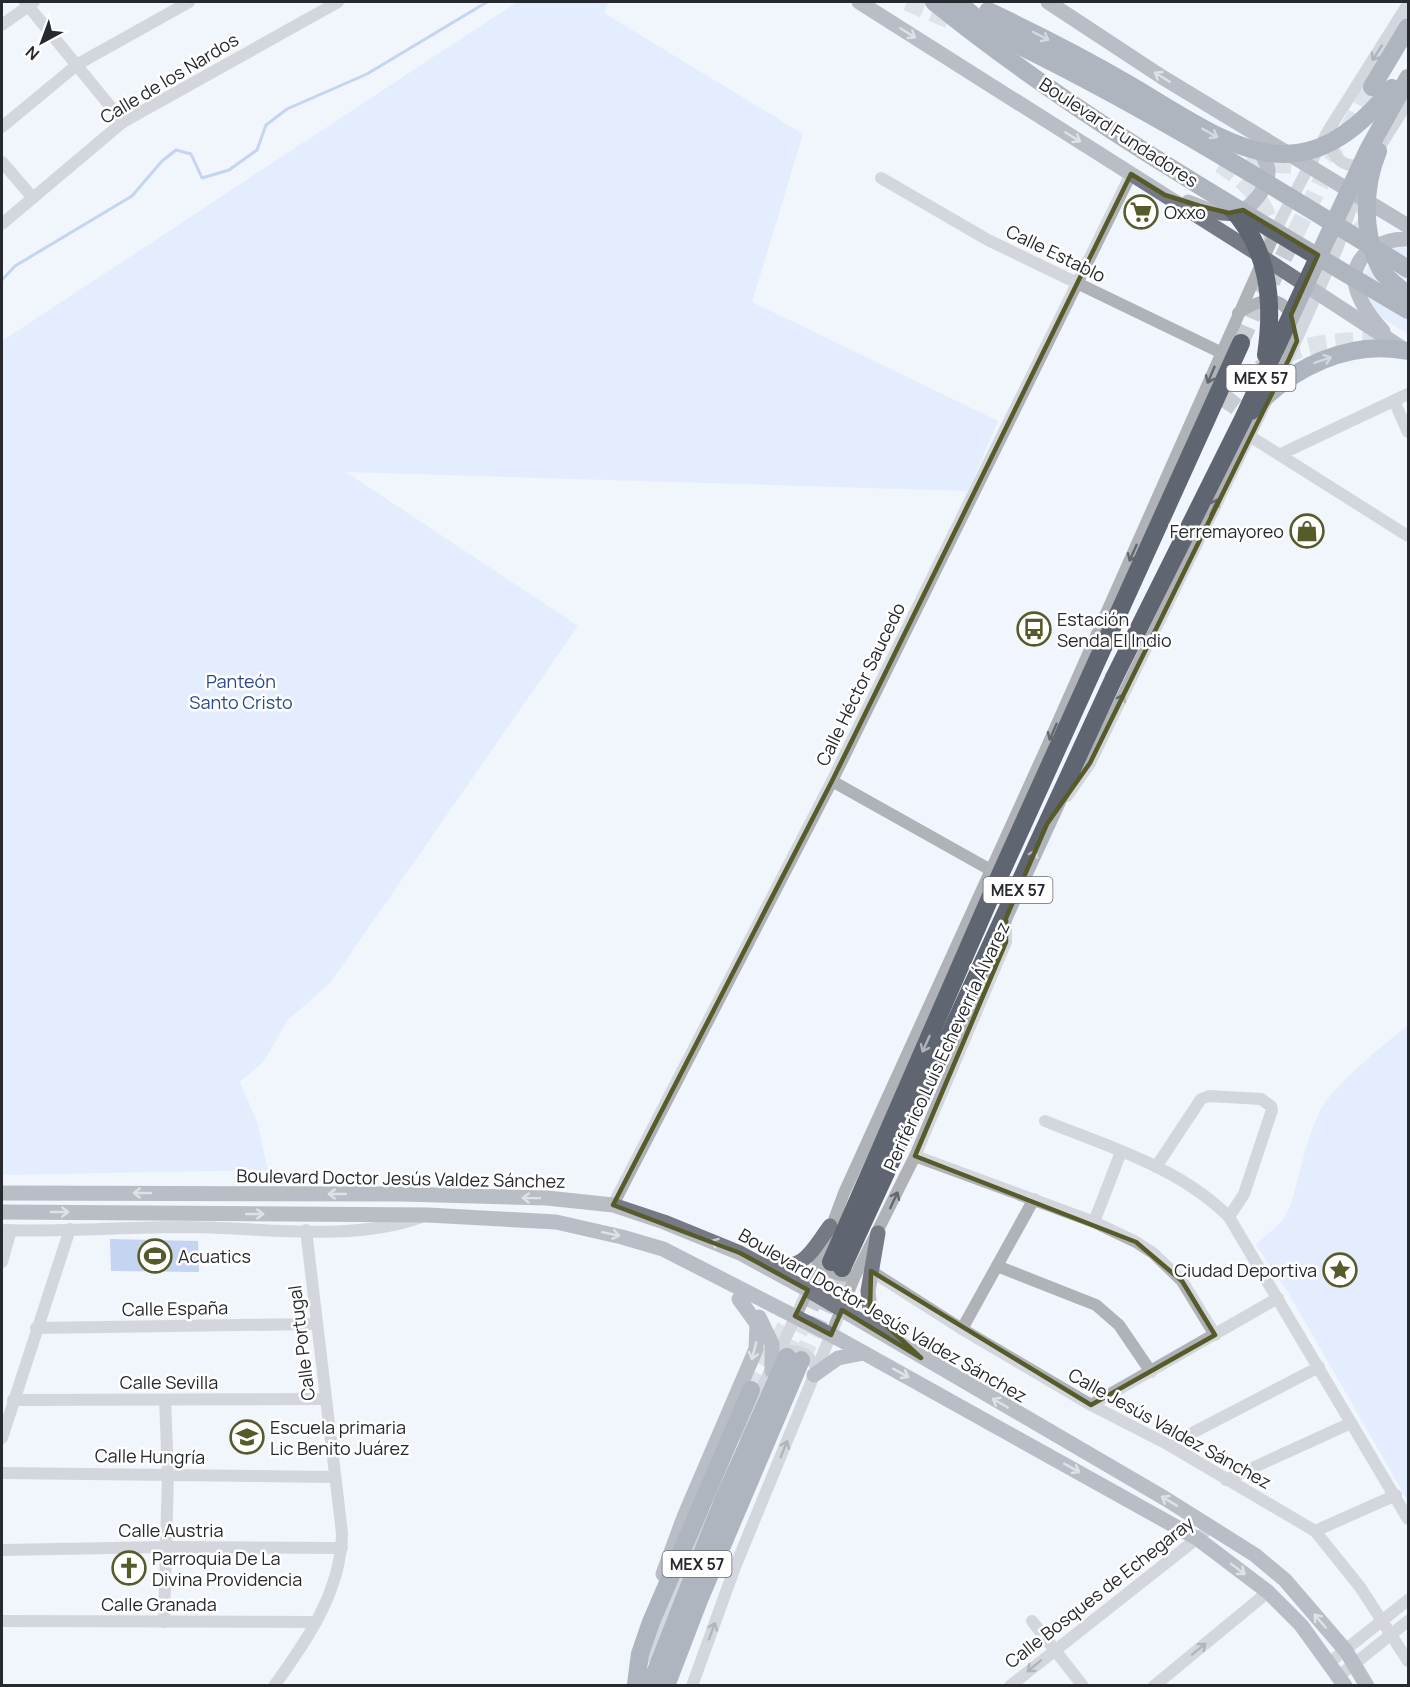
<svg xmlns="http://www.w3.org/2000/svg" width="1410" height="1687" viewBox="0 0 1410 1687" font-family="Manrope,sans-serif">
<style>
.green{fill:#d5e2fc}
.water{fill:#8eabe2}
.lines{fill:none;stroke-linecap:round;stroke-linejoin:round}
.stream{stroke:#8eabe2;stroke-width:3}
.highway-tunnel{stroke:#c8ccd3;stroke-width:18;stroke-dasharray:18 9;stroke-linecap:butt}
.minor{stroke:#afb2b7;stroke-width:12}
.major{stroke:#757a84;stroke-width:15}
.highway{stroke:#606671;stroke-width:18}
.highway-bridge{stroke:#606671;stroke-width:18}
.oneway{stroke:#c8cace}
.oneway2{stroke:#b0b2b8}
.oneway3{stroke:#64676b}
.marked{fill:none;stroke:#575b29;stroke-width:4.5;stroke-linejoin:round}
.labels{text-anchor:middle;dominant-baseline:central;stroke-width:5;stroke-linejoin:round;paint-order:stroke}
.shield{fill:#fff;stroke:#67696c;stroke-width:1.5}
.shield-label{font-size:16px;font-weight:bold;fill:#26292d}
.street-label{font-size:18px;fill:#26292d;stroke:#fff}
.poi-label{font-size:18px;fill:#26292d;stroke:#fff;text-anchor:start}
.park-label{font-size:18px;fill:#29498c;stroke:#fff}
</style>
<rect width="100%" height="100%" fill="#f1f5fd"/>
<g class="green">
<path d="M 517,2 L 609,2 L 604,13 L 803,134 L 752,302 L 998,421 L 968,491 L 346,472 L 578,626 L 330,983 L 288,1020 L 263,1062 L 240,1082 L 257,1122 L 268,1170 L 2,1175 L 2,341 Z"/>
<path d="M 1399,245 L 1408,249 L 1408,334 C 1400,329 1389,323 1381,316 C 1352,289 1362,254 1399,245 Z"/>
<path d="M 1408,1025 L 1408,1501 L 1289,1294 L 1256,1245 L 1282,1221 L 1290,1207 C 1299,1178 1305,1144 1318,1115 C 1331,1085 1383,1046 1408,1025 Z"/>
</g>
<path class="water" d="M 110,1239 L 198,1241 L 199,1272 L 111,1271 Z"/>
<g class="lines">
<path class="stream" d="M 2,280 L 15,266 L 132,196 L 162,161 L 176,150 L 191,154 L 202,178 L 229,170 L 257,150 L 266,125 L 287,109 L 367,74 L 487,2"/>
<g class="highway-tunnel">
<path d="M 907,2 L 955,22"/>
<path d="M 1348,130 L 1372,87"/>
<path d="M 1222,146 C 1249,159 1285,171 1314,161 C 1323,158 1331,151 1339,146"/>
<path d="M 1220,164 C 1250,183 1269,205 1273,241"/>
<path d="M 1343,199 L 1353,221 L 1373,245"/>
<path d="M 1271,282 L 1332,160"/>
<path d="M 1240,343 L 1263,289"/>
<path d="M 1224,409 C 1266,347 1313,340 1383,341"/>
<path d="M 787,1357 L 831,1262"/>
<path d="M 801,1360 L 842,1268"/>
<path d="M 751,1390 L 794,1312"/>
</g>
<g class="minor">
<path d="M 25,2 L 123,122"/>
<path d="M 2,25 L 34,2"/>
<path d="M 2,127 L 78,64 L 189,2"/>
<path d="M 1329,138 C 1331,158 1346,171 1366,163"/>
<path d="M 1374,156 L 1408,102"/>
<path d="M 2,162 L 33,198"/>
<path d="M 881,178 L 988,240 L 1220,352"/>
<path d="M 2,224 L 123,122 L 338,2"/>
<path d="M 1238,313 C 1259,300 1280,291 1293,319"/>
<path d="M 1276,385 L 1337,249 L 1356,193"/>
<path d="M 1394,401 L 1408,432"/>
<path d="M 1248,435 L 1408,536"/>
<path d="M 1281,454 L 1408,394"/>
<path d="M 832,781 L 996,873"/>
<path d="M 1067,796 L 1090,763 L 1266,402"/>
<path d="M 1045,1121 C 1109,1147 1179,1167 1229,1217 L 1408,1519"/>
<path d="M 915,1156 L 1094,1222 L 1136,1242 L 1153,1253 L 1182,1281 L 1215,1335"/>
<path d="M 1156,1167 L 1201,1099 L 1209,1096 L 1261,1099 L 1271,1106 L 1272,1110 L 1244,1194 L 1229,1217"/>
<path d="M 613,1205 L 832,781 L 1131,174"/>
<path d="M 1094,1222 L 1121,1152"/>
<path d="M 2,1230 C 62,1232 124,1227 185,1227 C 260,1227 350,1243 421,1217"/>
<path d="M 821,1259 C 827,1274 840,1276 855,1276"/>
<path d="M 2,1262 L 11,1230"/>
<path d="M 997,1266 L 1096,1305 L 1119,1325 L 1151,1372"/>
<path d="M 871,1271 L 962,1329 L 1091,1405 L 1169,1445 L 1315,1531 L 1360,1587 L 1408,1661"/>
<path d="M 36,1328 L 315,1324"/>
<path d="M 962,1329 L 1034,1199"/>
<path d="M 778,1354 C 795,1347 809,1352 817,1369"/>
<path d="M 13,1400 L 325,1399"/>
<path d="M 1091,1405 L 1278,1298"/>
<path d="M 741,1433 L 808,1290 L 844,1193 L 1045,751 L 1282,217 L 1328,131 L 1408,4"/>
<path d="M 2,1438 L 70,1229"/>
<path d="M 1169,1445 L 1319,1367"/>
<path d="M 2,1473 L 334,1477"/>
<path d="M 1226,1480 L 1351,1423"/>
<path d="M 1315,1531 L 1396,1495"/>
<path d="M 2,1550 L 167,1547 L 342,1548"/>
<path d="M 2,1621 L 316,1622"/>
<path d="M 1032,1621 L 1083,1686"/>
<path d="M 164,1622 L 168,1473 L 165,1400"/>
<path d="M 647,1657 L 706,1515"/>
<path d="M 1330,1662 L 1408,1600"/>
<path d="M 1339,1676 L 1408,1621"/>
<path d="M 274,1686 C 308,1639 341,1591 342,1533 L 306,1230"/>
<path d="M 692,1686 L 735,1567 L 855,1276 L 915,1156 L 1006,942 L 1006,918"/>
<path d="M 1010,1686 L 1204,1533"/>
<path d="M 1154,1686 L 1268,1592"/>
</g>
<g class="major">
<path d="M 859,2 L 1264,258 L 1405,350"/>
<path d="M 1048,2 L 1162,77 L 1408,226"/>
<path d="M 1188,202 C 1201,207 1220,216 1235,213 C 1251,210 1269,187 1268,170 C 1267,161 1261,152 1256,144"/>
<path d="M 1383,331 C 1371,318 1357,299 1355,281 C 1353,252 1385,238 1408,239"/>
<path d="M 2,1193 L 402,1194 L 547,1198 L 613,1205 L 664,1222 L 740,1253 L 808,1290 L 1166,1499 L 1255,1555 L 1285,1580 L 1346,1651 L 1367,1686"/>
<path d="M 2,1212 L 428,1215 L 556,1222 L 622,1237 L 663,1249 L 839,1339 L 1198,1539 L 1268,1592 L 1301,1625 L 1345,1686"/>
<path d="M 878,1233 L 868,1291 L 870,1310 L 888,1331"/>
<path d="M 768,1265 C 805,1271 810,1253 830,1226"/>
<path d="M 759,1317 L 772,1344 L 772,1371"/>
<path d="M 814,1375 L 838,1358 L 864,1353"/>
<path d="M 663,1574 L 684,1517 L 756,1349 L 757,1324 L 739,1299"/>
</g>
<g class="highway">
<path d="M 958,2 L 976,18"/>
<path d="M 1372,87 L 1408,27"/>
<path d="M 831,1262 L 1000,875 L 1241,343"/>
<path d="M 842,1268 L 1114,678"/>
<path d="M 636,1684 L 640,1654 L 651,1622 L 751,1390"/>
<path d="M 650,1686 L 724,1498 L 787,1357"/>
<path d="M 666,1686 L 699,1600 L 801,1360"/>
</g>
<g class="highway-bridge">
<path d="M 934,2 C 1081,121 1246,214 1408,310"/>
<path d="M 988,11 C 1037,34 1084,58 1130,85 C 1231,145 1299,203 1392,88"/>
<path d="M 972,23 C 1124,93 1266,182 1408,269"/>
<path d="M 1378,151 C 1363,188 1362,234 1381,270 C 1387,280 1400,288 1408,295"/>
<path d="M 1230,207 C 1269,248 1274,301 1266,355"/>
<path d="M 1251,411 C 1291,368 1348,339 1408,351"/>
<path d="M 1114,678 L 1243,419 L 1368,150 L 1408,78"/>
</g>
</g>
<defs><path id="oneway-shaft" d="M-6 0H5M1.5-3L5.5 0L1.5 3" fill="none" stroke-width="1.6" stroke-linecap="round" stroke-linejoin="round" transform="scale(1.5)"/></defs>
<g class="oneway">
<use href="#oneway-shaft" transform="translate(908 33) rotate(32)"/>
<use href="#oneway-shaft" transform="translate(1162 77) rotate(-148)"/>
<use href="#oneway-shaft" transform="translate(1073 137) rotate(32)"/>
<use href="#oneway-shaft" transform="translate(142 1193) rotate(-180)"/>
<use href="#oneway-shaft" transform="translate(337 1194) rotate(-180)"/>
<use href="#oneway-shaft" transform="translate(531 1198) rotate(-179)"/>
<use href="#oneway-shaft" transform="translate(60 1212)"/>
<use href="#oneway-shaft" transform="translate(255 1214)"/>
<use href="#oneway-shaft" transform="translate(611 1234) rotate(12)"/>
<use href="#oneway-shaft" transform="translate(719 1244) rotate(-158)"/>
<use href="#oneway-shaft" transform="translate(754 1351) rotate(105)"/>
<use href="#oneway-shaft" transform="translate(901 1373) rotate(29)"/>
<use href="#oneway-shaft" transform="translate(1000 1403) rotate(-150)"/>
<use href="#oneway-shaft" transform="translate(1072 1468) rotate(29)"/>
<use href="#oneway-shaft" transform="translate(1169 1501) rotate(-149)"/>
<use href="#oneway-shaft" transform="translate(1238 1569) rotate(37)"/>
<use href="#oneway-shaft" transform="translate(1320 1621) rotate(-131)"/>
</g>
<g class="oneway2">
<use href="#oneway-shaft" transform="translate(1041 36) rotate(27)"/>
<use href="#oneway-shaft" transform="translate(1210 133) rotate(29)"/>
<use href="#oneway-shaft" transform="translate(1323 360) rotate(-19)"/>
<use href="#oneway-shaft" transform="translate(1032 858) rotate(-66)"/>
<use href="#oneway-shaft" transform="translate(926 1044) rotate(114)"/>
</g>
<g class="oneway3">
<use href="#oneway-shaft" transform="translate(1377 53) rotate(123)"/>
<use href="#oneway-shaft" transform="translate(1211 375) rotate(113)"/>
<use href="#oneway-shaft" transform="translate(1214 507) rotate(-65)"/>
<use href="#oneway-shaft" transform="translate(1133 553) rotate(114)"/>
<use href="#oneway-shaft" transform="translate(1120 702) rotate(-64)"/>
<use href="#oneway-shaft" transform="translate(1053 732) rotate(114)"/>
<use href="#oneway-shaft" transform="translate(894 1200) rotate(-65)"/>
<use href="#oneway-shaft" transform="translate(784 1449) rotate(-68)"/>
<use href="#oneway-shaft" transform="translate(712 1631) rotate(-70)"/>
<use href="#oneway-shaft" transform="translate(1199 1649) rotate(-39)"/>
<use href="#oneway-shaft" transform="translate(1034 1666) rotate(141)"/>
</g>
<path d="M0 0H1410V1687H0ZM 1131,174 L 1165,195 L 1200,206 L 1229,213 L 1243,210 L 1318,255 L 1291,315 L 1297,341 L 1289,359 L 1090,763 L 1047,824 L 1006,918 L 1006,942 L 915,1156 L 1136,1242 L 1182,1281 L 1215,1335 L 1091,1405 L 871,1271 L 870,1310 L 921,1358 L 842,1310 L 831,1335 L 795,1316 L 808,1290 L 740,1253 L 613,1205 L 832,781 Z" fill="#f1f5fd" fill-opacity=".55" fill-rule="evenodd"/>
<path class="marked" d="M 1131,174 L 1165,195 L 1200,206 L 1229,213 L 1243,210 L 1318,255 L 1291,315 L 1297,341 L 1289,359 L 1090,763 L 1047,824 L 1006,918 L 1006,942 L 915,1156 L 1136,1242 L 1182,1281 L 1215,1335 L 1091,1405 L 871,1271 L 870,1310 L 921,1358 L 842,1310 L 831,1335 L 795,1316 L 808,1290 L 740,1253 L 613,1205 L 832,781 Z"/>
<defs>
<symbol id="supermarket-ring" viewBox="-11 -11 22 22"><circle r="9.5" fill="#fff" stroke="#575b29" stroke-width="1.5"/><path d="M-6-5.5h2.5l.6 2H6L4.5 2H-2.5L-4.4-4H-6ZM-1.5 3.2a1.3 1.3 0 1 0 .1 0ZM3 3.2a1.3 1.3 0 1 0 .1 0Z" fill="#575b29"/></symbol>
<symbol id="shop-ring" viewBox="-11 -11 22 22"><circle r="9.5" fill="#fff" stroke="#575b29" stroke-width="1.5"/><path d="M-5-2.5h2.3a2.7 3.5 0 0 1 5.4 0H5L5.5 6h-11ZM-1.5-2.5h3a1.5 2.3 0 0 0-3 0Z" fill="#575b29"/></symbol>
<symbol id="bus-ring" viewBox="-11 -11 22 22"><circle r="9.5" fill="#fff" stroke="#575b29" stroke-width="1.5"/><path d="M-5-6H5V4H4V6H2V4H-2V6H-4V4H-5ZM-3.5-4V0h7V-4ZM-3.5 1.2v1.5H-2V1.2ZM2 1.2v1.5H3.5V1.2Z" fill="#575b29"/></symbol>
<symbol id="stadium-ring" viewBox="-11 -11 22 22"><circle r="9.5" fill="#fff" stroke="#575b29" stroke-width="1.5"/><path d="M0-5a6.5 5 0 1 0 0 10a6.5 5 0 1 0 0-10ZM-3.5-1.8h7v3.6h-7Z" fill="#575b29"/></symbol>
<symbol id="sight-ring" viewBox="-11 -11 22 22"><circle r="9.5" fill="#fff" stroke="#575b29" stroke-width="1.5"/><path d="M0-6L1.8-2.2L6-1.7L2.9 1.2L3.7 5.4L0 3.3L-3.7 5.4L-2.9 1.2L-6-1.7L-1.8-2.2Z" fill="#575b29"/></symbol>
<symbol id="school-ring" viewBox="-11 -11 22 22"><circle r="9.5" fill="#fff" stroke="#575b29" stroke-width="1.5"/><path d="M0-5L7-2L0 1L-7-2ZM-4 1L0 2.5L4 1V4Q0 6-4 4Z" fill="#575b29"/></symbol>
<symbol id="church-ring" viewBox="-11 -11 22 22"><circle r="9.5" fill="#fff" stroke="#575b29" stroke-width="1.5"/><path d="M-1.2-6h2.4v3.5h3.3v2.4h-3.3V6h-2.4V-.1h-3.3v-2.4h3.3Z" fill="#575b29"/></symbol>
</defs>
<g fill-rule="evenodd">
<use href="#supermarket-ring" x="1122" y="193" width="38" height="38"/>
<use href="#shop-ring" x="1288" y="512" width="38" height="38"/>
<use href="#bus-ring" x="1015" y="610" width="38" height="38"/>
<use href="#stadium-ring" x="136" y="1237" width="38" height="38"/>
<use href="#sight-ring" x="1321" y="1251" width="38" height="38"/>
<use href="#school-ring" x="228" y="1418" width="38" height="38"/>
<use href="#church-ring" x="110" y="1549" width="38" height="38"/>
</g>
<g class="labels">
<g class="shield">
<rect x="1226.5" y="365" width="69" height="26" rx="4.5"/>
<rect x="983.5" y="877" width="69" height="26" rx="4.5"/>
<rect x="662.5" y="1551" width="69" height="26" rx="4.5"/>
</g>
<g class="shield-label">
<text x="1261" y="378">MEX 57</text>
<text x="1018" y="890">MEX 57</text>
<text x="697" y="1564">MEX 57</text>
</g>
<g class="street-label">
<text transform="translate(169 78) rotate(-31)">Calle de los Nardos</text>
<text transform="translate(1119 132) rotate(33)">Boulevard Fundadores</text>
<text transform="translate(1056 253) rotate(26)">Calle Establo</text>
<text transform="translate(860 684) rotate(-64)">Calle Héctor Saucedo</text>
<text transform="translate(946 1046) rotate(-65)">Periférico Luis Echeverría Álvarez</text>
<text transform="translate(401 1178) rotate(1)">Boulevard Doctor Jesús Valdez Sánchez</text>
<text transform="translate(175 1308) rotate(-1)">Calle España</text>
<text transform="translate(883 1315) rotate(30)">Boulevard Doctor Jesús Valdez Sánchez</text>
<text transform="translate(301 1343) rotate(-97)">Calle Portugal</text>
<text x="169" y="1382">Calle Sevilla</text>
<text transform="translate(1170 1428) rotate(29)">Calle Jesús Valdez Sánchez</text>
<text transform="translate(150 1456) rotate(1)">Calle Hungría</text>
<text x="171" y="1530">Calle Austria</text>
<text transform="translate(1099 1592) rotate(-38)">Calle Bosques de Echegaray</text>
<text x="159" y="1604">Calle Granada</text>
</g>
<g class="poi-label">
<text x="1164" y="212">Oxxo</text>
<text x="1284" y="531" text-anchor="end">Ferremayoreo</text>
<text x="1057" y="619">Estación<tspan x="1057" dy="21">Senda El Indio</tspan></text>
<text x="178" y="1256">Acuatics</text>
<text x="1317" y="1270" text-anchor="end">Ciudad Deportiva</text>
<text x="270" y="1427">Escuela primaria<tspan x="270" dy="21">Lic Benito Juárez</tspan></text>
<text x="152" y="1558">Parroquia De La<tspan x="152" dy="21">Divina Providencia</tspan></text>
</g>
<g class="park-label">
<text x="241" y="681">Panteón<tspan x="241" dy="21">Santo Cristo</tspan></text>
</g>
</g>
<rect width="1410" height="1687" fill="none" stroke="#26292d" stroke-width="6"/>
<g transform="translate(42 42) rotate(221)" stroke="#ffffff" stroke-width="4.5" paint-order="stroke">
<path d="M0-4.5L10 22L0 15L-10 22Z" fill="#26292d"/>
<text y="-9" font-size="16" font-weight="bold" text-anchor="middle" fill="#26292d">N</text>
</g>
</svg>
